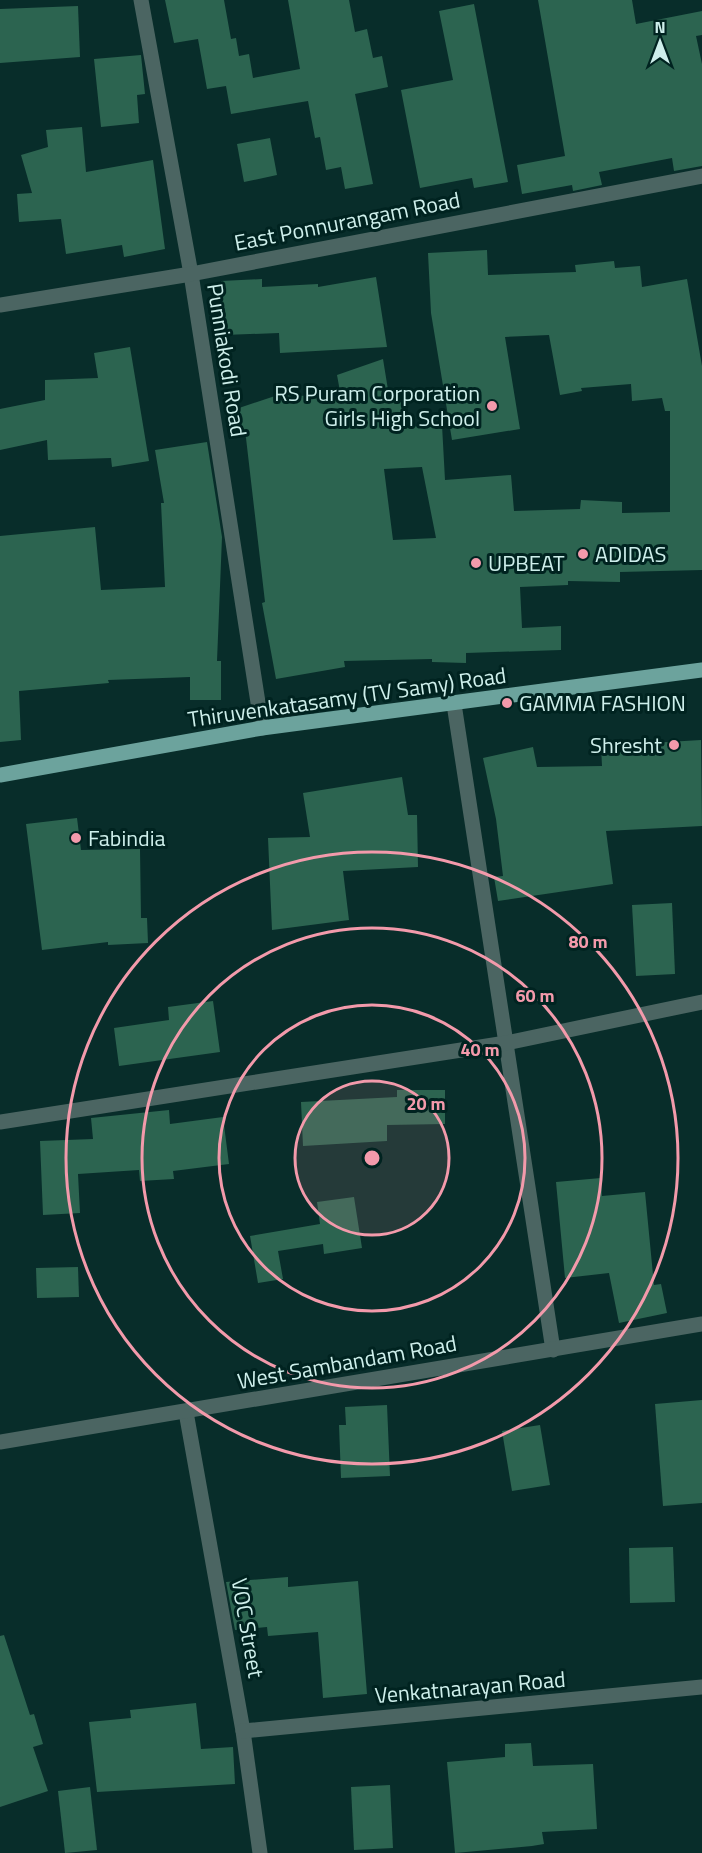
<svg xmlns="http://www.w3.org/2000/svg" width="702" height="1853" viewBox="0 0 702 1853" font-family="'Titillium Web',sans-serif">
<style>
.building{fill:#2c6450;fill-rule:evenodd}
.lines{fill:none;stroke-linecap:round;stroke-linejoin:round}
.minor{stroke:#4b6562;stroke-width:15}
.major{stroke:#6ca39d;stroke-width:15}
.ring{fill:none;stroke:#f39aab;stroke-width:3}
.poi-dot{fill:#f39aab;stroke:#002320;stroke-width:2}
.labels{text-anchor:middle;dominant-baseline:central;stroke-width:6;stroke-linejoin:round;paint-order:stroke}
.street-label{font-size:22px;fill:#ceefeb;stroke:#002320}
.poi-label{font-size:22px;fill:#ceefeb;stroke:#002320;text-anchor:start}
.centre{fill:#f39aab;stroke:#002320;stroke-width:3}
.ring-label{font-size:18px;text-anchor:middle;font-weight:bold;fill:#f39aab;stroke:#002320;stroke-width:6;stroke-linejoin:round;paint-order:stroke}
</style>
<rect width="100%" height="100%" fill="#082d2a"/>
<g class="building">
<path d="M 165,0 L 224,0 L 231,39 L 236,38 L 239,56 L 249,54 L 253,78 L 300,69 L 288,0 L 349,0 L 355,32 L 367,29 L 373,58 L 382,56 L 388,87 L 355,94 L 373,184 L 345,189 L 341,167 L 326,170 L 320,137 L 315,138 L 308,101 L 231,114 L 226,86 L 207,89 L 198,39 L 174,43 Z"/>
<path d="M 538,0 L 632,0 L 636,24 L 702,11 L 702,35 L 696,36 L 702,64 L 702,166 L 674,171 L 672,158 L 599,172 L 602,185 L 573,191 L 572,185 L 522,194 L 517,165 L 565,156 Z"/>
<path d="M 474,4 L 508,182 L 474,188 L 472,178 L 420,188 L 401,90 L 453,80 L 439,11 Z"/>
<path d="M 78,6 L 80,57 L 0,63 L 0,9 Z"/>
<path d="M 141,55 L 145,94 L 137,95 L 139,123 L 101,127 L 94,59 Z"/>
<path d="M 82,127 L 86,172 L 153,160 L 165,249 L 124,257 L 122,245 L 66,254 L 61,219 L 19,222 L 17,194 L 32,193 L 21,155 L 48,147 L 46,130 Z"/>
<path d="M 270,138 L 277,175 L 244,182 L 237,144 Z"/>
<path d="M 487,250 L 488,275 L 576,272 L 575,265 L 614,261 L 615,268 L 640,266 L 642,287 L 687,279 L 702,366 L 702,570 L 620,572 L 620,582 L 568,581 L 568,585 L 520,587 L 522,628 L 561,626 L 561,650 L 466,653 L 466,663 L 432,662 L 432,659 L 344,661 L 345,667 L 276,679 L 262,603 L 265,602 L 246,438 L 236,409 L 278,395 L 341,397 L 337,375 L 383,359 L 390,402 L 407,402 L 407,427 L 442,425 L 445,480 L 511,475 L 514,511 L 580,509 L 581,500 L 622,502 L 622,513 L 670,512 L 670,411 L 665,411 L 662,398 L 632,401 L 631,384 L 581,388 L 582,391 L 560,395 L 549,335 L 505,337 L 520,429 L 452,440 L 431,313 L 428,253 ZM 422,467 L 436,538 L 393,540 L 384,469 Z"/>
<path d="M 376,277 L 387,347 L 280,353 L 279,333 L 224,335 L 221,281 L 262,279 L 262,287 L 318,284 L 318,287 Z"/>
<path d="M 130,347 L 149,461 L 112,467 L 111,458 L 48,460 L 47,440 L 0,450 L 0,409 L 45,400 L 45,380 L 98,378 L 94,353 Z"/>
<path d="M 207,442 L 222,537 L 217,661 L 221,661 L 221,700 L 190,700 L 190,677 L 108,680 L 109,683 L 19,691 L 21,740 L 0,742 L 0,536 L 95,527 L 101,590 L 165,587 L 161,503 L 164,503 L 155,450 Z"/>
<path d="M 701,740 L 702,826 L 606,831 L 613,884 L 498,901 L 494,877 L 503,876 L 496,819 L 483,758 L 533,747 L 537,767 L 602,766 L 601,746 Z"/>
<path d="M 402,777 L 408,815 L 417,815 L 418,867 L 343,871 L 349,920 L 272,930 L 268,838 L 310,837 L 303,793 Z"/>
<path d="M 77,818 L 81,850 L 140,849 L 141,918 L 147,918 L 148,943 L 108,945 L 108,942 L 42,950 L 26,824 Z"/>
<path d="M 672,903 L 675,974 L 636,976 L 632,905 Z"/>
<path d="M 213,1001 L 220,1052 L 119,1066 L 114,1028 L 169,1020 L 168,1007 Z"/>
<path d="M 397,1090 L 445,1090 L 445,1124 L 387,1125 L 387,1141 L 303,1146 L 301,1102 L 397,1097 Z"/>
<path d="M 169,1110 L 170,1124 L 223,1117 L 229,1164 L 173,1171 L 174,1179 L 140,1181 L 139,1170 L 78,1174 L 80,1213 L 43,1215 L 40,1141 L 93,1139 L 91,1118 Z"/>
<path d="M 601,1178 L 602,1196 L 645,1192 L 654,1285 L 661,1284 L 667,1313 L 619,1323 L 609,1273 L 565,1278 L 556,1182 Z"/>
<path d="M 354,1197 L 362,1248 L 324,1254 L 323,1244 L 278,1251 L 283,1279 L 258,1283 L 250,1236 L 320,1224 L 317,1202 Z"/>
<path d="M 78,1267 L 79,1297 L 37,1298 L 36,1268 Z"/>
<path d="M 702,1400 L 702,1503 L 663,1506 L 655,1404 Z"/>
<path d="M 387,1405 L 390,1476 L 341,1478 L 339,1425 L 346,1425 L 345,1407 Z"/>
<path d="M 540,1425 L 550,1485 L 512,1491 L 502,1431 Z"/>
<path d="M 673,1547 L 675,1602 L 630,1603 L 629,1548 Z"/>
<path d="M 288,1577 L 288,1587 L 358,1581 L 367,1694 L 323,1698 L 318,1632 L 268,1636 L 267,1627 L 235,1630 L 226,1582 Z"/>
<path d="M 4,1635 L 30,1715 L 34,1714 L 43,1744 L 33,1747 L 48,1791 L 0,1807 L 0,1636 Z"/>
<path d="M 196,1703 L 201,1749 L 233,1747 L 235,1784 L 97,1792 L 89,1722 L 131,1718 L 130,1710 Z"/>
<path d="M 531,1743 L 533,1766 L 593,1764 L 597,1829 L 542,1832 L 544,1844 L 532,1846 L 455,1853 L 447,1762 L 505,1757 L 505,1744 Z"/>
<path d="M 390,1785 L 393,1848 L 354,1850 L 351,1787 Z"/>
<path d="M 90,1787 L 97,1850 L 65,1853 L 58,1791 Z"/>
</g>
<g class="lines">
<g class="minor">
<path d="M 141,0 L 191,274 L 262,728"/>
<path d="M 0,305 L 191,274 L 702,176"/>
<path d="M 454,704 L 553,1350"/>
<path d="M 0,1122 L 506,1043 L 702,1002"/>
<path d="M 186,1412 L 243,1731 L 260,1853"/>
<path d="M 0,1442 L 702,1324"/>
<path d="M 243,1731 L 702,1687"/>
</g>
<path class="major" d="M 0,775 L 262,728 L 702,670"/>
</g>
<circle cx="372" cy="1158" r="77" fill="#f39aab" fill-opacity=".12"/>
<g class="ring">
<circle cx="372" cy="1158" r="77"/>
<circle cx="372" cy="1158" r="153"/>
<circle cx="372" cy="1158" r="230"/>
<circle cx="372" cy="1158" r="306"/>
</g>
<g class="poi-dot">
<circle cx="492" cy="406" r="6"/>
<circle cx="583" cy="554" r="6"/>
<circle cx="476" cy="563" r="6"/>
<circle cx="507" cy="703" r="6"/>
<circle cx="674" cy="745" r="6"/>
<circle cx="76" cy="838" r="6"/>
</g>
<g class="labels">
<g class="street-label">
<text transform="translate(347 221) rotate(-11)">East Ponnurangam Road</text>
<text transform="translate(227 360) rotate(81)">Punniakodi Road</text>
<text transform="translate(347 697) rotate(-8)">Thiruvenkatasamy (TV Samy) Road</text>
<text transform="translate(347 1362) rotate(-10)">West Sambandam Road</text>
<text transform="translate(248 1628) rotate(80)">VOC Street</text>
<text transform="translate(470 1687) rotate(-5)">Venkatnarayan Road</text>
</g>
<g class="poi-label">
<text x="480" y="393" text-anchor="end">RS Puram Corporation<tspan x="480" dy="25">Girls High School</tspan></text>
<text x="595" y="554">ADIDAS</text>
<text x="488" y="563">UPBEAT</text>
<text x="519" y="703">GAMMA FASHION</text>
<text x="662" y="745" text-anchor="end">Shresht</text>
<text x="88" y="838">Fabindia</text>
</g>
</g>
<circle cx="372" cy="1158" r="9" class="centre"/>
<g class="ring-label">
<text x="588" y="948">80 m</text>
<text x="535" y="1002">60 m</text>
<text x="480" y="1056">40 m</text>
<text x="426" y="1110">20 m</text>
</g>
<g transform="translate(660 42)" stroke="#002320" stroke-width="4.5" paint-order="stroke">
<path d="M0-4.5L10 22L0 15L-10 22Z" fill="#ceefeb"/>
<text y="-9" font-size="16" font-weight="bold" text-anchor="middle" fill="#ceefeb">N</text>
</g>
</svg>
